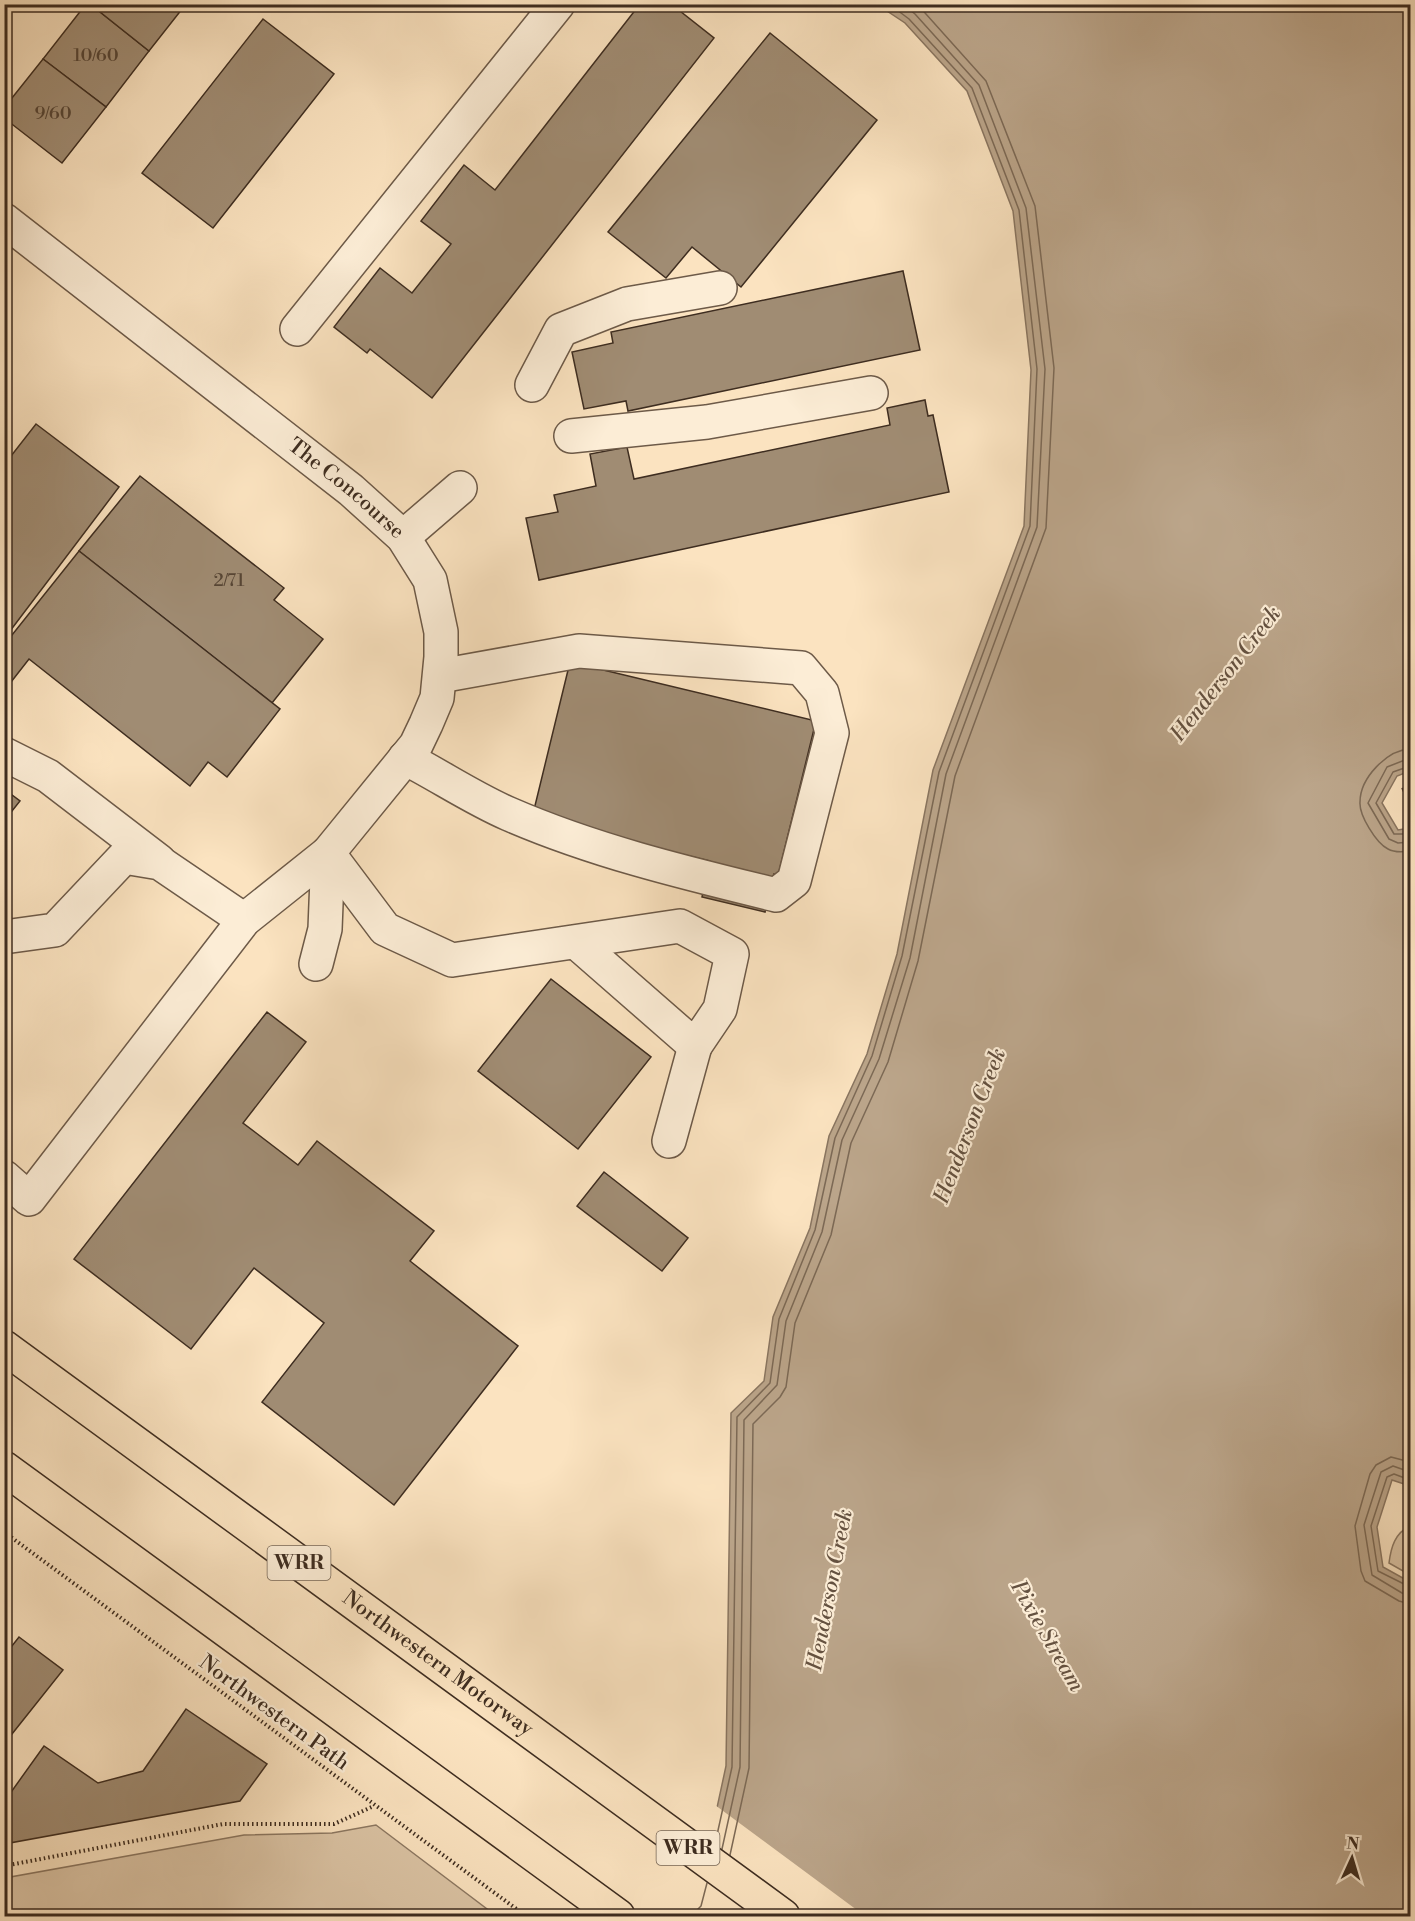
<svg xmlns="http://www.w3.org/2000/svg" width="1415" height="1921" viewBox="0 0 1415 1921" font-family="'Libre Bodoni',serif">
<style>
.green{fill:#dbc4a5;stroke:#8c7862;stroke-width:1.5}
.water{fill:#bba58a;stroke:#897560;stroke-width:1.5}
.pier{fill:#fbe3c0}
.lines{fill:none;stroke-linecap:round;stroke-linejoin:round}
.shore{stroke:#7c6955;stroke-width:1.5}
.building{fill:#a08c73;stroke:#3e2d20;stroke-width:1.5}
.minor-casing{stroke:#6d5a48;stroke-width:36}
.highway-casing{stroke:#3e2d20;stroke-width:36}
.path{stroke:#3e2d20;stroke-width:4;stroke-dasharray:1.5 3;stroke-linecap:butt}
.minor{stroke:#fcedd6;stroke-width:33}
.highway{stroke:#fbe3c0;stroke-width:33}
.labels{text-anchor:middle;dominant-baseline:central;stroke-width:4.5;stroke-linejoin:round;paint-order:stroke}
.number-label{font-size:18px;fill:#564535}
.shield{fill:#fcedd6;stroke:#776757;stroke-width:1.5}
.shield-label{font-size:20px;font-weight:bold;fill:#3e2d20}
.street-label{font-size:21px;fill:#3e2d20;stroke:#fcedd6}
.water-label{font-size:22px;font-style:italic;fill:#645140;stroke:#fcedd6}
</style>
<rect width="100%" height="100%" fill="#fbe3c0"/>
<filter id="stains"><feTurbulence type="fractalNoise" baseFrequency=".00333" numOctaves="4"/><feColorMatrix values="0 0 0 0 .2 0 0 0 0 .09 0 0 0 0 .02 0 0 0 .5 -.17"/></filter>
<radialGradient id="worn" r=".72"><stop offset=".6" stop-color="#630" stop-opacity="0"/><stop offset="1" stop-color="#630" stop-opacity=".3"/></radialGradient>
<g class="green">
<path d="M 1410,1526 L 1410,1575 L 1389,1563 C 1391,1547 1395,1533 1410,1526 Z"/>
<path d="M 376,1825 L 495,1915 L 374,1916 L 347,1910 L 312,1916 L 5,1916 L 5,1878 L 244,1835 L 332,1833 Z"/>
</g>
<path class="water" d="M 878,5 L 1410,5 L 1410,771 L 1397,776 L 1382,803 L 1398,830 L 1410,828 L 1410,1486 L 1392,1480 L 1377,1527 L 1383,1567 L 1410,1582 L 1410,1916 L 493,1916 L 696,1905 L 726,1766 L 731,1413 L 764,1381 L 773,1317 L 810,1228 L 829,1136 L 867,1054 L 897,954 L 933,770 L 1024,526 L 1031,370 L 1013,211 L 967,91 L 905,23 Z"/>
<path class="pier" d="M 715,1805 L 865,1916 L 510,1916 L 503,1911 L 693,1902 Z"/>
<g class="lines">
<g class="shore">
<path d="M 1410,749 C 1387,750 1360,778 1360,802 C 1359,815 1376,843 1388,849 C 1395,853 1403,852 1410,851"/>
<path d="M 1410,758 L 1387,767 L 1368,803 L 1389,839 L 1398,843 L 1410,842"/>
<path d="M 1410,766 L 1393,772 L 1376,803 L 1394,834 L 1410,834"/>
<path d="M 1410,1462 L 1391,1457 L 1376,1465 L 1370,1474 L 1355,1526 L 1361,1571 L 1365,1581 L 1399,1601 L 1410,1604"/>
<path d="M 1410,1472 L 1393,1466 L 1381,1472 L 1364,1525 L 1372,1575 L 1402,1593 L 1410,1595"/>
<path d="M 1410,1480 L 1394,1474 L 1387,1477 L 1371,1526 L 1378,1571 L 1410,1587"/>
<path d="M 715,1844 L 732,1767 L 737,1417 L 770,1383 L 779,1319 L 815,1230 L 835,1138 L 872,1056 L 902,956 L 939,772 L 1030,526 L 1037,369 L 1019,210 L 972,88 L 909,19 L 889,4"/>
<path d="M 722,1849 L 740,1767 L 744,1420 L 777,1385 L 786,1321 L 822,1232 L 842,1140 L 879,1059 L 910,958 L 946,774 L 1037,527 L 1045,369 L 1026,208 L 979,85 L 915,14 L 902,4"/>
<path d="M 730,1855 L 749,1768 L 753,1424 L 780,1397 L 786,1387 L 795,1323 L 831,1235 L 851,1143 L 888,1062 L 918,961 L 955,776 L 1046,528 L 1054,368 L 1035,206 L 986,81 L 917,4"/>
<path d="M 635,1914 L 697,1910 L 701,1906 L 707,1883"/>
</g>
</g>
<g class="building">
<path d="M 86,4 L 90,4 L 149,51 L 106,107 L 43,59 Z"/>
<path d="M 90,4 L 186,4 L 149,51 Z"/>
<path d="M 640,4 L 671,4 L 714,38 L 432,398 L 370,349 L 367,353 L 334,327 L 380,268 L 412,293 L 451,244 L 421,221 L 464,165 L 495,190 Z"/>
<path d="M 263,19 L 334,74 L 213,228 L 142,173 Z"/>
<path d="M 770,33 L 877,120 L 741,287 L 692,247 L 666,278 L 608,232 Z"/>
<path d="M 43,59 L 106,107 L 62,163 L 4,118 L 4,108 Z"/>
<path d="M 903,271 L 920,350 L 628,411 L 626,401 L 584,409 L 572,352 L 613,343 L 611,332 Z"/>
<path d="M 925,400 L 928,416 L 933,415 L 949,492 L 539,580 L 526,518 L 558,512 L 554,495 L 596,486 L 590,454 L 627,447 L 634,479 L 890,425 L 887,408 Z"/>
<path d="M 36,424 L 119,487 L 4,639 L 4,465 Z"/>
<path d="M 140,476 L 284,588 L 274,600 L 323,639 L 272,703 L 79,551 Z"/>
<path d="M 79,551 L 280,709 L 227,777 L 208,762 L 190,786 L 29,659 L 4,691 L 4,645 Z"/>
<path d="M 570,662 L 816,721 L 778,876 L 774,874 L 765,912 L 702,897 L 710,861 L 532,818 Z"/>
<path d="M 4,789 L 20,801 L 4,821 Z"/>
<path d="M 551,979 L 651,1057 L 578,1149 L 478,1071 Z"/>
<path d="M 267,1012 L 306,1042 L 243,1123 L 298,1165 L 317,1141 L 434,1231 L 410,1261 L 518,1346 L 394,1505 L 262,1402 L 324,1323 L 254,1268 L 191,1349 L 74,1259 Z"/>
<path d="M 604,1172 L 688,1238 L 662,1271 L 577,1206 Z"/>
<path d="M 19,1637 L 63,1670 L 4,1744 L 4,1656 Z"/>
<path d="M 186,1709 L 267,1764 L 240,1801 L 4,1844 L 4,1802 L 44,1746 L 98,1783 L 143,1771 Z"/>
</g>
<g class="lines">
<defs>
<g id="minor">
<path id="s1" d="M 4,220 L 351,490 L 403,537 L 430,580 L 441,632 L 441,657 L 437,698 L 426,724 L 416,745 L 328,853 L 244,920 L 29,1199 L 4,1177"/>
<path d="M 297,329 L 558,4"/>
<path d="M 532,385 L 561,330 L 627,304 L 720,288"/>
<path d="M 571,436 L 707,422 L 871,393"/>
<path d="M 403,537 L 460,488"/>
<path d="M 4,754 L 48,776 L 159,861"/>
<path d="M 405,758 C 440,776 474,799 509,814 C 594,851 686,873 776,895 L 794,881 L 832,733 L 822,693 L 801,668 L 579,651 L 440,676"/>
<path d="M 328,853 L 385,929 L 452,960 L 680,926 L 732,954 L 720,1009 L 695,1046 L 576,942"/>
<path d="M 4,937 L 55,930 L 124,857 L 160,863 L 244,920"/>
<path d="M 316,964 L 325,929 L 328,853"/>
<path d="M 669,1141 L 695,1046"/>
</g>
<g id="highway">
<path id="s2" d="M 4,1347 L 783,1916"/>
<path d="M 4,1468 L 618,1916"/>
</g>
</defs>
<use href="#minor" class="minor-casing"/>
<use href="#highway" class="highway-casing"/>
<g class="path">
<path d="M 1402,790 L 1410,787"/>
<path d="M 4,1532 L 526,1916"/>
<path d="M 4,1866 L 223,1824 L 334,1824 L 374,1806"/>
</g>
<use href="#minor" class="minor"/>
<use href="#highway" class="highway"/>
</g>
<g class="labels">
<g class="number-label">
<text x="96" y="55">10/60</text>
<text x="53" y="113">9/60</text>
<text x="229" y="580">2/71</text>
</g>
<g class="shield">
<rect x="267.5" y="1546" width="63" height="34" rx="4.5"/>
<rect x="656.5" y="1831" width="63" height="34" rx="4.5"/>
</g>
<g class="shield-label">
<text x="299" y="1563">WRR</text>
<text x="688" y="1848">WRR</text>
</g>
<g class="street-label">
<text stroke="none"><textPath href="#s1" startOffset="435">The Concourse</textPath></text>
<text stroke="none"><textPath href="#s2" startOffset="537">Northwestern Motorway</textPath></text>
<text transform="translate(274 1713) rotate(36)">Northwestern Path</text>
</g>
<g class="water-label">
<text transform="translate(1226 674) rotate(-52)">Henderson Creek</text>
<text transform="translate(970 1126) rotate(-69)">Henderson Creek</text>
<text transform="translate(830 1590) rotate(-79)">Henderson Creek</text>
<text transform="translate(1047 1636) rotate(60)">Pixie Stream</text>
</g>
</g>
<rect width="1415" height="1921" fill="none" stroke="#fbe3c0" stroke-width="24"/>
<rect x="6" y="6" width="1403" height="1909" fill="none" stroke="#3e2d20" stroke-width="3"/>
<rect x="12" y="12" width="1391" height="1897" fill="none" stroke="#3e2d20" stroke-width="1.5"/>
<g transform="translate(1352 1858) rotate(4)" stroke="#fcedd6" stroke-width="4.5" paint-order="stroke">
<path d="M0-4.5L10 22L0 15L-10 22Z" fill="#3e2d20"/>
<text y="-9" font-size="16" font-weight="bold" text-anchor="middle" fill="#3e2d20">N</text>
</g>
<rect width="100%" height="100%" filter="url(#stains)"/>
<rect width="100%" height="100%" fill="url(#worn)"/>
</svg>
